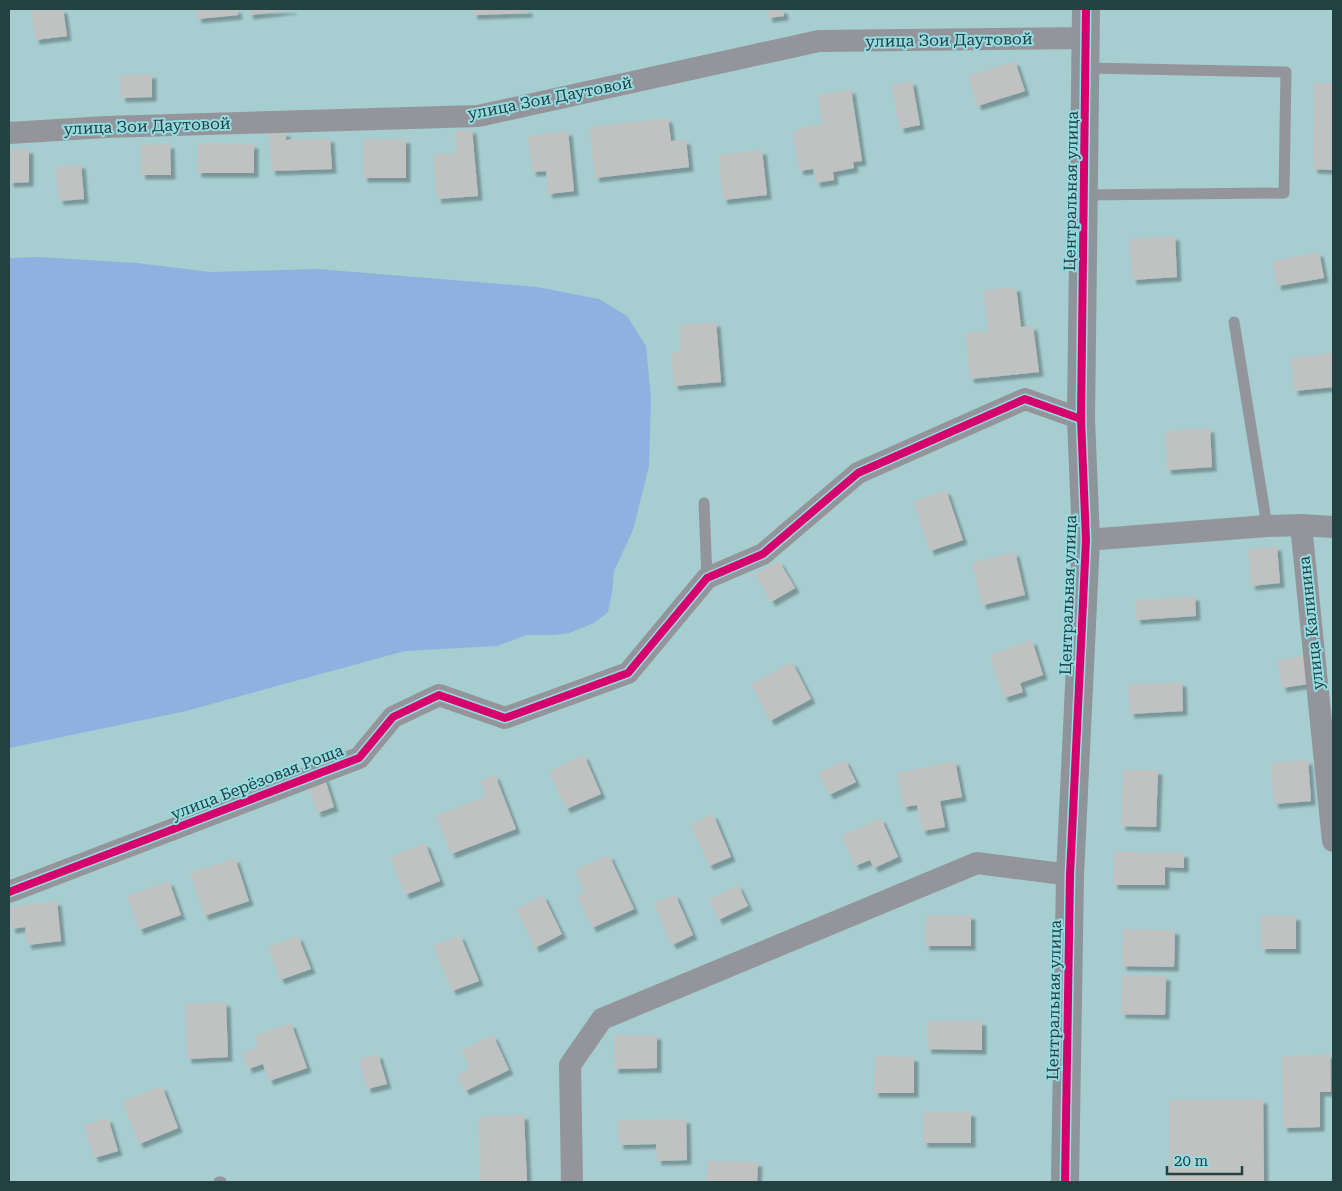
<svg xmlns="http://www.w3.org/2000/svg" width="1342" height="1191" viewBox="0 0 1342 1191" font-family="'Roboto Serif',serif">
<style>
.water{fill:#8fb1df}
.building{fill:#c0c2c2;filter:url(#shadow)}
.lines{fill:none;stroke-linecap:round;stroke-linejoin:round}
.lane{stroke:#93959a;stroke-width:11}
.street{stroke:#93959a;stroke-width:22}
.secondary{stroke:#8d949a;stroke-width:28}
.cycleway-casing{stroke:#95dce2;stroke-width:11}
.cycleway{stroke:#d6006c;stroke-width:8}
.labels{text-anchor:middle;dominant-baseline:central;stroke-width:4;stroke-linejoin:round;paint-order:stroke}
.street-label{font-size:16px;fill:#234143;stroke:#95dce2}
</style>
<defs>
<filter id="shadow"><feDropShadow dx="4.5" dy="4.5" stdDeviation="1" flood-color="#0004"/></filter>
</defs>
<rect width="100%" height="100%" fill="#a6cdd0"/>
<path class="water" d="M 38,257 L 137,263 L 210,272 L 318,269 L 537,287 L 599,299 L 627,316 L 646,346 L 651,399 L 649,466 L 633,530 L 614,571 L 612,593 L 608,612 L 594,623 L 569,633 L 555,635 L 527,635 L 497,646 L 405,651 L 186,711 L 9,748 L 9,258 Z"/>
<g class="building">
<path d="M 31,9 L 63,9 L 67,36 L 35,40 Z"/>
<path d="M 196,9 L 237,9 L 238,15 L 197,19 Z"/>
<path d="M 248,9 L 292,9 L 292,10 L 249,15 Z"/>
<path d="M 473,9 L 528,9 L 528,13 L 473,15 Z"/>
<path d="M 767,9 L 783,9 L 784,16 L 768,18 Z"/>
<path d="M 1015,61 L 1025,91 L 977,106 L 968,76 Z"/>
<path d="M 152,74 L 152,97 L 121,98 L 120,75 Z"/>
<path d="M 912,81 L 920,125 L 900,129 L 891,85 Z"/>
<path d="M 1314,83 L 1333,83 L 1333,170 L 1313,169 Z"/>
<path d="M 851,89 L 862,161 L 853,162 L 854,168 L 833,172 L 834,180 L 816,183 L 813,169 L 799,171 L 793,133 L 803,127 L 822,125 L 818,95 Z"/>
<path d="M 668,118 L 671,141 L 686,140 L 689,167 L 595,178 L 589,127 Z"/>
<path d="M 472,129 L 478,196 L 437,199 L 433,155 L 457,153 L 455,131 Z"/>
<path d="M 568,131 L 574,191 L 548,194 L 546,171 L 532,172 L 528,136 Z"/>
<path d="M 269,132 L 286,132 L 286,140 L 330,138 L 332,169 L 271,171 Z"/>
<rect x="363" y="139" width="43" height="39"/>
<path d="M 198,143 L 254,144 L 254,173 L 197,173 Z"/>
<path d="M 170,144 L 171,175 L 141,175 L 140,145 Z"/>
<path d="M 9,149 L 29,149 L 29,182 L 9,183 Z"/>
<path d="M 762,150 L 767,195 L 723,200 L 718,155 Z"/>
<path d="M 81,164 L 84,199 L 59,201 L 55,167 Z"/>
<path d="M 1175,236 L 1177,277 L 1132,280 L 1129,239 Z"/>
<path d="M 1319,252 L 1324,278 L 1277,286 L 1273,261 Z"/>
<path d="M 1016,287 L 1021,327 L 1033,326 L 1039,372 L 970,379 L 965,333 L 988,331 L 983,290 Z"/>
<path d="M 716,322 L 721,382 L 674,386 L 671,352 L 681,351 L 679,325 Z"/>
<path d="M 1333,353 L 1333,387 L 1294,391 L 1290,358 Z"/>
<path d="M 1210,428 L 1212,467 L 1167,470 L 1165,431 Z"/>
<path d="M 946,490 L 963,540 L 930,551 L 913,502 Z"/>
<path d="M 1277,546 L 1280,583 L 1251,586 L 1248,549 Z"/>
<path d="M 1015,552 L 1025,595 L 982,605 L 972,562 Z"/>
<path d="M 779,561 L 795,588 L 771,602 L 755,574 Z"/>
<path d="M 1195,596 L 1196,616 L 1136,620 L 1135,600 Z"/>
<path d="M 1032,640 L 1043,675 L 1020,683 L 1023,692 L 1004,698 L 989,655 Z"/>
<path d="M 1303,656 L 1308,684 L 1282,688 L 1277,660 Z"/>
<path d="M 792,662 L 811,699 L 770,721 L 751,684 Z"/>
<path d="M 1182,682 L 1183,711 L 1130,714 L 1128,685 Z"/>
<path d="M 584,755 L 601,794 L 566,809 L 549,771 Z"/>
<path d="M 845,760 L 856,782 L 829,795 L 818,773 Z"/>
<path d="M 1308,760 L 1311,801 L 1274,804 L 1271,763 Z"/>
<path d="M 955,761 L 962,797 L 940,801 L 945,827 L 922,831 L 917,805 L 903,807 L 897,773 Z"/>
<path d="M 1123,770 L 1158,770 L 1156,827 L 1121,826 Z"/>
<path d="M 495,775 L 516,829 L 451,854 L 436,816 L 486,796 L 480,781 Z"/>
<path d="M 324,776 L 334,807 L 317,813 L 307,781 Z"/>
<path d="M 713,814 L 731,857 L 709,866 L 690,824 Z"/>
<path d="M 881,818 L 898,857 L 874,868 L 870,860 L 855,866 L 841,836 Z"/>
<path d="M 425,843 L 440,881 L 405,895 L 390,857 Z"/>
<path d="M 1114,852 L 1184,853 L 1184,868 L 1165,867 L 1165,885 L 1113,885 Z"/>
<path d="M 609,855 L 634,909 L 592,928 L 577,896 L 585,893 L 575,870 Z"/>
<path d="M 235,858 L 249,901 L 204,916 L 190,873 Z"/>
<path d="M 169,881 L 181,915 L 139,930 L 127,896 Z"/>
<path d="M 738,885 L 748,906 L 718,920 L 709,899 Z"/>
<path d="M 675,894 L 693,935 L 672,945 L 653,903 Z"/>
<path d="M 543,895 L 562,934 L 535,948 L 516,909 Z"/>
<path d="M 57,901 L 61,941 L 27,945 L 25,927 L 11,929 L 9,907 Z"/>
<path d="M 926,915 L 971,915 L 971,946 L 925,946 Z"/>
<path d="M 1261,915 L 1296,916 L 1296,949 L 1261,949 Z"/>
<path d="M 1123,929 L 1175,930 L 1174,967 L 1122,966 Z"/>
<path d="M 460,935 L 479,981 L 452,991 L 433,946 Z"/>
<path d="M 298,936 L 311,969 L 280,980 L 268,947 Z"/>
<path d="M 1122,975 L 1166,976 L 1165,1015 L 1121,1014 Z"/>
<path d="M 226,1002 L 228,1057 L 187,1059 L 185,1004 Z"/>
<path d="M 927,1021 L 982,1021 L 982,1050 L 927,1049 Z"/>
<path d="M 291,1023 L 307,1068 L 269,1081 L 263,1064 L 248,1069 L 242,1053 L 258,1047 L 254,1036 Z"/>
<path d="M 493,1035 L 509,1070 L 465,1091 L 457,1075 L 470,1069 L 461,1050 Z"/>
<path d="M 614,1035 L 657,1035 L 657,1068 L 614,1069 Z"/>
<path d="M 378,1054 L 387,1084 L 367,1089 L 359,1059 Z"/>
<path d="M 1330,1054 L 1331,1092 L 1320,1092 L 1320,1127 L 1283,1128 L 1282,1056 Z"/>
<path d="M 875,1056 L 914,1057 L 914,1093 L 874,1093 Z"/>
<path d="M 162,1086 L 178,1128 L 139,1144 L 122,1102 Z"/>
<path d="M 1263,1099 L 1264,1182 L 1169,1182 L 1169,1100 Z"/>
<rect x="923" y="1112" width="48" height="31"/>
<path d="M 524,1115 L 527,1182 L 480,1182 L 478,1117 Z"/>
<path d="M 108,1118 L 118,1151 L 94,1158 L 84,1125 Z"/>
<path d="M 686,1119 L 687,1160 L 657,1161 L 656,1144 L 619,1145 L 618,1120 Z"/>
<path d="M 707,1161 L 758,1162 L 757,1182 L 707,1182 Z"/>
</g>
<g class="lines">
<g class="lane">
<path d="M 1085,195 L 1284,193 L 1286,72 L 1087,68"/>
<path d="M 1234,322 L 1267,526"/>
<path d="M 704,503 L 707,578"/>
<path d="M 219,1182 L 221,1182"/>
</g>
<g class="street">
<path d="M 9,133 L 106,127 L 478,116 L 819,41 L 1087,38"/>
<path d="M 1301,525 L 1333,841"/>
<path d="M 1086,540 L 1267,526 L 1301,525 L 1333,527"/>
<path d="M 9,892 L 359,758 L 393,717 L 439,695 L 505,718 L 628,673 L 707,578 L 763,554 L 858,473 L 1025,399 L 1081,419"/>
<path d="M 572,1182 L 570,1065 L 602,1019 L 977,863 L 1070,875"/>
</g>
<path class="secondary" d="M 1065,1182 L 1070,875 L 1086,540 L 1081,419 L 1086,9"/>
<defs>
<g id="cycleway">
<path d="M 9,892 L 359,758 L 393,717 L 439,695 L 505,718 L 628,673 L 707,578 L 763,554 L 858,473 L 1025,399 L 1081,419"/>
<path d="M 1065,1182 L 1070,875 L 1086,540 L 1081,419 L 1086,9"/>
</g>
</defs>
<use href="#cycleway" class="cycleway-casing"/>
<use href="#cycleway" class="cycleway"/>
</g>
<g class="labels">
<g class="street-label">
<text transform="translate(949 40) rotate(-1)">улица Зои Даутовой</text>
<text transform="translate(550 98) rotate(-11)">улица Зои Даутовой</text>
<text transform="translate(147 126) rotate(-2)">улица Зои Даутовой</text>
<text transform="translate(1071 191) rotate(-89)">Центральная улица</text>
<text transform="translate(1068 595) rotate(-88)">Центральная улица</text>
<text transform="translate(1311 623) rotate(-96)">улица Калинина</text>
<text transform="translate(257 782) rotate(-21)">улица Берёзовая Роща</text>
<text transform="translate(1054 1000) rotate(-89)">Центральная улица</text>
</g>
</g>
<rect width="1342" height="1191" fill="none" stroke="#234143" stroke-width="20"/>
<path d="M1167 1166v8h75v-8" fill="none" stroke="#234143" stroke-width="2.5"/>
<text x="1174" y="1166" font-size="15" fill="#234143" stroke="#95dce2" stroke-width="4" paint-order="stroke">20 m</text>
</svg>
